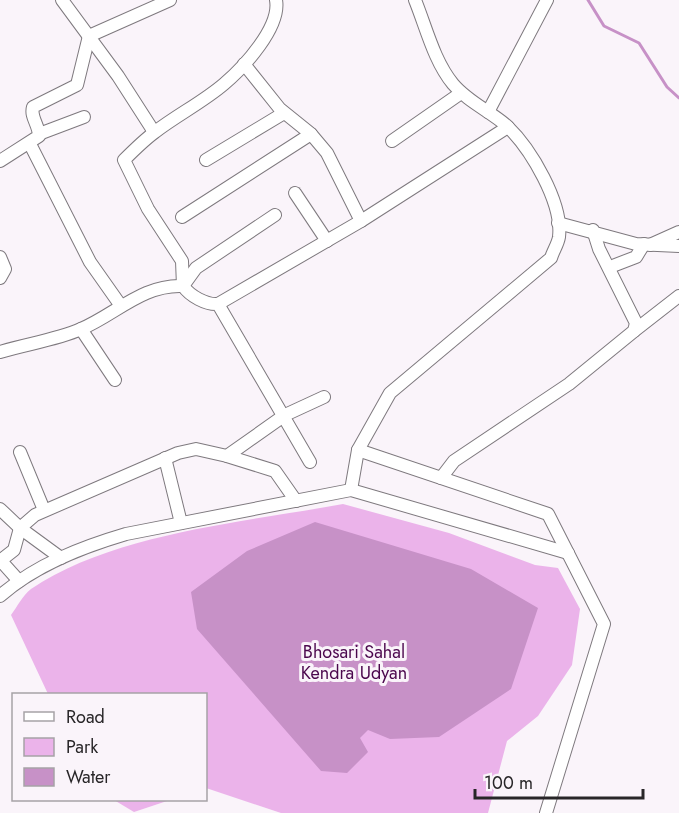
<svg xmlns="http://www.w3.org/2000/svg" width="679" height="813" viewBox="0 0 679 813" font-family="Jost,sans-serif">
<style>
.green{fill:#ebb3ea}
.water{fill:#c791c7}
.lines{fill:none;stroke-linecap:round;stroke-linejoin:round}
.stream{stroke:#c791c7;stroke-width:3}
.street-casing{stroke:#7e797e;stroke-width:14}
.street{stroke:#fff;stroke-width:12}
.labels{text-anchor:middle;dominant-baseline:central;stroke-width:6;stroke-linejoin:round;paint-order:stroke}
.park-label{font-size:18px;fill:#4b074d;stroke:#faf4fa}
</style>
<rect width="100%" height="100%" fill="#faf4fa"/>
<g class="green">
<path d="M 343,504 L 449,533 L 535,565 L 558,568 L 580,609 L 572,665 L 538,716 L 507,741 L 488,813 L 281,813 L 206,788 L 206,694 L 48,694 L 11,615 C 17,607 23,595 31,589 C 113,533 246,522 343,504 Z"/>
<path d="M 114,800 L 170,800 L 134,812 Z"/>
</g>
<path class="water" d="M 315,522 L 471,569 L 538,608 L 511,689 L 439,737 L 390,739 L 368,730 L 360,738 L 368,752 L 347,773 L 321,771 L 197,629 L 191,592 L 247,551 Z"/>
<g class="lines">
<path class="stream" d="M 588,0 L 604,26 L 639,43 L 667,87 L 679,98"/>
<defs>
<g id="street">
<path d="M 62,0 L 118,76 L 154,132"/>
<path d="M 244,64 L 280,109 L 311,134 L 327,153 L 361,221"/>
<path d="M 488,112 L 547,0"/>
<path d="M 39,134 L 84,117"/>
<path d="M 392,141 L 461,93"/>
<path d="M 30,144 L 90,262 L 121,306"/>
<path d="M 206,160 L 284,113"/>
<path d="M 0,161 L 39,136 C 39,125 30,117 33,107 L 77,85 L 89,36 L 170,0"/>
<path d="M 295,193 L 327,241"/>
<path d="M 182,217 L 311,134"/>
<path d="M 558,223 L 636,244 L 679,246"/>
<path d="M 650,245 L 679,232"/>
<path d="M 0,257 L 5,269 L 0,278"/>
<path d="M 610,267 L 636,257 L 644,244"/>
<path d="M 183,286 L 182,261 L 148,209 L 124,160 C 134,150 144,140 155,132 C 177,115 203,102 224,84 C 244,67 281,27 276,0"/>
<path d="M 183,286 L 196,268 L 275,215"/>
<path d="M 218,304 L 361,221 L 508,127"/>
<path d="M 81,329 L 115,380"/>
<path d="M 634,331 L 679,296"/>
<path d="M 0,352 C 26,344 56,340 81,329 C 116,314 143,284 183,286 C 190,296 206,305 218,304 L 310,462"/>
<path d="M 358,450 L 548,514 L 604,624 L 546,813"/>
<path d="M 20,452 L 44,510"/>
<path d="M 227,456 L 275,471 L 296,501"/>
<path d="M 165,458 L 181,523"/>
<path d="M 441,478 L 454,461 L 569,384 L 634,331 L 636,323 L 599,249 L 593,230"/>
<path d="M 351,490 L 358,450 L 390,393 L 551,258 C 553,251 558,244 559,237 C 563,203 531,149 507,126 C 490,111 468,102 453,84 C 434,61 426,27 415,0"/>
<path d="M 0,509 L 20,528 L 61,558"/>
<path d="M 0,561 L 14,550 L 20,528 L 35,515 L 178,453 L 196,449 L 227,456 L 285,415 L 324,397"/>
<path d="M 1,561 L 19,581"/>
<path d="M 0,596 C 35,565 82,547 126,534 L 351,490 L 568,553"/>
</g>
</defs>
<use href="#street" class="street-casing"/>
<use href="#street" class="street"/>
</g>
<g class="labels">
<g class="park-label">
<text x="354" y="652">Bhosari Sahal<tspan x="354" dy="21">Kendra Udyan</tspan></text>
</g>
</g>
<rect x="12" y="693" width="195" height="108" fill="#faf4fa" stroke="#a6a2a6" stroke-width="1.5"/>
<rect x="24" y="712" width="30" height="9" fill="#ffffff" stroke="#a6a2a6" stroke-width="1.5"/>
<text x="66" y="723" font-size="18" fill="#282628">Road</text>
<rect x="24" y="738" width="30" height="18" fill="#ebb3ea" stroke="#a6a2a6" stroke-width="1.5"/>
<text x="66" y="753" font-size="18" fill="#282628">Park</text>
<rect x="24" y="768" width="30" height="18" fill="#c791c7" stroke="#a6a2a6" stroke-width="1.5"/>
<text x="66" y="783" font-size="18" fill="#282628">Water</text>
<path d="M475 789v9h168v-9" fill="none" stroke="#282628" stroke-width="3"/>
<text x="484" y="789" font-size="18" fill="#282628" stroke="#faf4fa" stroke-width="4.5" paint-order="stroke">100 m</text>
</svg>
